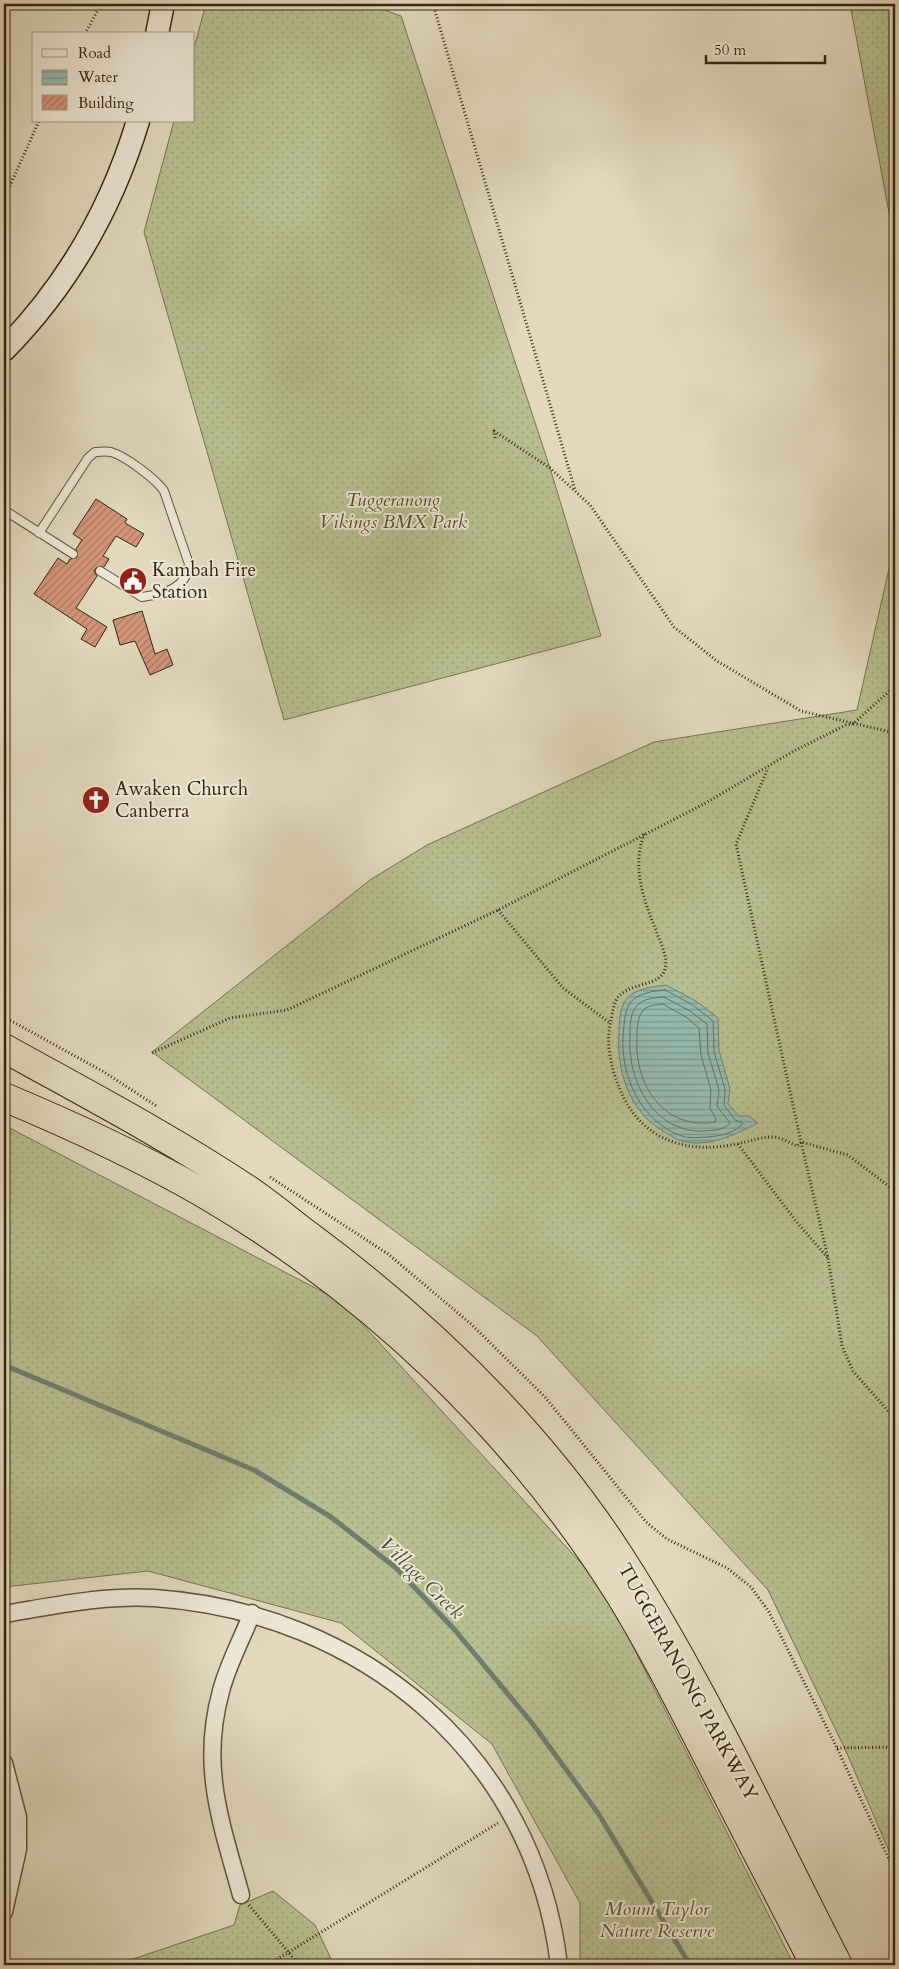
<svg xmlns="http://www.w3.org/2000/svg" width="899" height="1969" viewBox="0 0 899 1969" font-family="Cardo,serif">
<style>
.grass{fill:url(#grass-dots);stroke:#76724e}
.water{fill:url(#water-rules);stroke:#6e7e6e}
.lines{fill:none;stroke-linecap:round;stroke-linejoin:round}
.shore{stroke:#65705e;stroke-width:1}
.stream{stroke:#6e7e6e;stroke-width:5}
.building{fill:url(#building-hatch);stroke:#36250d}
.service-casing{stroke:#615239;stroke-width:10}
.minor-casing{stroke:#615239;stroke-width:19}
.secondary-casing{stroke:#36250d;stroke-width:25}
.motorway-casing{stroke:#36250d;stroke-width:30}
.path{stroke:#36250d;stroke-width:3;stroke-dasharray:1 2.5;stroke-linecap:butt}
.service{stroke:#ece6d5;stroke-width:8}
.minor{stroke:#ece6d5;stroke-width:16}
.secondary{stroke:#ece6d5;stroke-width:22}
.motorway{stroke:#e1d8be;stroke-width:28}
.labels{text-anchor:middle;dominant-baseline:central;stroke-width:4;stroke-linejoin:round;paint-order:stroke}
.park-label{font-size:19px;font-style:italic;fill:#564b2e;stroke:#ece6d5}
.poi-label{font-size:19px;fill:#36250d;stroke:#ece6d5;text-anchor:start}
.street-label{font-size:19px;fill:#36250d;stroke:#ece6d5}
.water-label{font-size:20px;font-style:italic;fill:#4e4a36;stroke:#ece6d5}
</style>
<defs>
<pattern id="grass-dots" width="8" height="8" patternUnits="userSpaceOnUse" patternTransform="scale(1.25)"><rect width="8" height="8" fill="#b7be8f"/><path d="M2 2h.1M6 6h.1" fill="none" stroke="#9ea37a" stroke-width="1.8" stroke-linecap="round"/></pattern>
<pattern id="water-rules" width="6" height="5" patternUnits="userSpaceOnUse" patternTransform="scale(1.25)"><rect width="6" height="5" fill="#94baaf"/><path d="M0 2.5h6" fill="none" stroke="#7a978d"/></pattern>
<pattern id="building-hatch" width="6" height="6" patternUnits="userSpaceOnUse" patternTransform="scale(1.25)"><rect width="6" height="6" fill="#d39579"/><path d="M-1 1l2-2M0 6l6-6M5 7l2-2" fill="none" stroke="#ac7962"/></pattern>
</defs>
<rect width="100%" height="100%" fill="#e1d8be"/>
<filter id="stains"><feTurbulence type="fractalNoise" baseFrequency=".004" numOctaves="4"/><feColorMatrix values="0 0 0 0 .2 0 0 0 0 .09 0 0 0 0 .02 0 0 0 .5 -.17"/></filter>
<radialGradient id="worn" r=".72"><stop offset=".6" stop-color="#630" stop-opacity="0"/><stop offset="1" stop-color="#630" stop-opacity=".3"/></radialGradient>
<g class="grass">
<path d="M 206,4 L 369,4 L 401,16 L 550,468 L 601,636 L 284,720 L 144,232 L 174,121 L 194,121 L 194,48 Z"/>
<path d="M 850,4 L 895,4 L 895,245 Z"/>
<path d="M 895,542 L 895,1865 L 845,1749 L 768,1590 L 537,1336 L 152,1052 L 370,880 L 427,845 L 654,742 L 857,710 Z"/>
<path d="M 4,1125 L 342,1302 L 603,1587 L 794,1965 L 580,1965 L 580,1903 L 492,1744 L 341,1623 L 148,1571 L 4,1587 Z"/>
<path d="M 273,1891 L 315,1925 L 334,1965 L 115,1965 L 234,1925 L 240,1905 Z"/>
</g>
<path class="water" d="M 666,985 L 696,1001 L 718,1018 L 719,1050 L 730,1089 L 728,1104 L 739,1116 L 749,1116 L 758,1123 C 734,1135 709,1148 682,1141 C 676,1140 670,1135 665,1132 C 629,1113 616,1070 619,1031 C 619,1023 620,1008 625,1001 C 634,988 652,987 666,985 Z"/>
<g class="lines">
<g class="shore">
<path d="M 665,990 L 693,1005 L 713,1021 L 714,1052 L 725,1089 L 724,1105 L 735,1120 L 743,1123 C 736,1133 720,1136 708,1137 C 700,1137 689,1139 682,1136 C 641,1122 621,1077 623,1037 C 624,1027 624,1012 630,1003 C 638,993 653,991 665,990 Z"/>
<path d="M 664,997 L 690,1011 L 707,1024 L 708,1053 L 719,1090 L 717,1106 L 730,1123 C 725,1130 714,1130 705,1131 C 655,1134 627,1082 630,1036 C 630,1027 630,1014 636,1007 C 643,998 654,998 664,997 Z"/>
<path d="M 663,1004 L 686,1017 L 699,1028 L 701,1055 L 711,1090 L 710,1108 L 716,1119 L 715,1122 C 664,1131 634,1084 637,1038 C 637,1030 637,1019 642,1012 C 646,1005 656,1005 663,1004 Z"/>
</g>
<path class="stream" d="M 4,1365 L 254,1470 L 331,1517 L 396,1568 L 454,1629 L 532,1723 L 598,1813 L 690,1965"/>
</g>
<g class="building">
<path d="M 96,499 L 127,519 L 125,523 L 144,534 L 136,547 L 116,536 L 103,556 L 109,559 L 104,567 L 96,568 L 94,571 L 97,576 L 76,608 L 107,627 L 95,647 L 81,639 L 87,629 L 34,594 L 58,558 L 67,564 L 70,559 L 77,557 L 76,549 L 82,540 L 73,534 Z"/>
<path d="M 142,611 L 155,654 L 167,649 L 173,665 L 150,675 L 135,641 L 120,645 L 113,620 Z"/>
</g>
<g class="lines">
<defs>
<g id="service">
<path d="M 4,510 L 73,554"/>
<path d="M 39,533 L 88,458 L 95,452 C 100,452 105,451 111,452 C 125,456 156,479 164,491 L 189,564 C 187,589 163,594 142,597 L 100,571"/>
</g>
<g id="minor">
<path d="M 4,1614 C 53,1606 103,1595 154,1598 C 361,1612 534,1754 559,1965"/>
<path d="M 4,1763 L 18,1817 L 18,1849 L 4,1912"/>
<path d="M 241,1895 C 221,1822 200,1767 221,1691 C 228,1664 242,1639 252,1613"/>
</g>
<g id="secondary">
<path d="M 157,34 L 163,4"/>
<path d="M 4,350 C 67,286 112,207 138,121"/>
</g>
<g id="motorway">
<path d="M 4,1048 C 85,1093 169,1137 247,1189 C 268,1203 288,1220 308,1235 C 425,1322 530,1422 611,1543 C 698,1674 766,1825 838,1965"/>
<path d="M 4,1097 C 71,1125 140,1157 203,1193 C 372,1292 516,1430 620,1595 C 650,1644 676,1695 702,1746 C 740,1819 777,1892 815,1965"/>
</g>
</defs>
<use href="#service" class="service-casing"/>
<use href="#minor" class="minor-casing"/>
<use href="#secondary" class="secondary-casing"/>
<use href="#motorway" class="motorway-casing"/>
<g class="path">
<path d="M 433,4 L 575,490"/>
<path d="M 85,34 L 101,4"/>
<path d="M 4,199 L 39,121"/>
<path d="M 495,438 L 494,431 L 550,468 L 590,505 L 674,627 L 717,661 L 801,711 L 895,733"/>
<path d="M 644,834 C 631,871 645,902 658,936 C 662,946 668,958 665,969 C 661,986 632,982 619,996 C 614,1001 612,1014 611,1021 C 605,1041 611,1068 619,1087 C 639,1139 685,1155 736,1144 C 749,1142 758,1137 773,1137 C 781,1137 790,1143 797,1146 L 801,1142 L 736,844 L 768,768"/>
<path d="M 498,910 L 563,988 L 610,1023"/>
<path d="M 4,1017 L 104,1072 L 158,1107"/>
<path d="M 152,1053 L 230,1018 L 287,1010 L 498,910 L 704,804 L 792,752 L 846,725 L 853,724 L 895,686"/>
<path d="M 738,1144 L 795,1220 L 828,1258"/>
<path d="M 270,1177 L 388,1254 L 471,1324 L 545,1397 L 646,1522 L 667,1539 L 727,1568 L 751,1587 L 769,1612 L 837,1748 L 895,1872"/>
<path d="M 895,1191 L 848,1155 L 801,1142 L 828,1258 L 842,1346 L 853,1371 L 895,1419"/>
<path d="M 837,1748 L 895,1747"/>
<path d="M 249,1905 L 299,1965"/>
<path d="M 268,1965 L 498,1823"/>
</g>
<use href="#service" class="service"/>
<use href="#minor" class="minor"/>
<use href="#secondary" class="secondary"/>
<use href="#motorway" class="motorway"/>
</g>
<defs>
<symbol id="civic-disc" viewBox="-11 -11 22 22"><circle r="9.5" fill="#8f2418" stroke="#ece6d5"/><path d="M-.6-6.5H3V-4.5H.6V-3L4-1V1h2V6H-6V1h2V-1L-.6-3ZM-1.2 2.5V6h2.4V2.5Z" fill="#fff"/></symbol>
<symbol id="church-disc" viewBox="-11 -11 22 22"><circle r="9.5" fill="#8f2418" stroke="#ece6d5"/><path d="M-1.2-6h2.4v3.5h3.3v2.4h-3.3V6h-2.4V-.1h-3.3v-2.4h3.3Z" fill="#fff"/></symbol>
</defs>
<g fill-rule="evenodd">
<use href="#civic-disc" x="117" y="565" width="32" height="32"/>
<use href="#church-disc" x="80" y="784" width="32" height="32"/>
</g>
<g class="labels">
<g class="park-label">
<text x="393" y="500">Tuggeranong<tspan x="393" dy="22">Vikings BMX Park</tspan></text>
<text x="657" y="1909">Mount Taylor<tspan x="657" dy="22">Nature Reserve</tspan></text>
</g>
<g class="poi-label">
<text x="152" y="570">Kambah Fire<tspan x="152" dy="22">Station</tspan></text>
<text x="115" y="789">Awaken Church<tspan x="115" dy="22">Canberra</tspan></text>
</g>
<g class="street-label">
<text transform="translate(688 1682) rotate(61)">TUGGERANONG PARKWAY</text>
</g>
<g class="water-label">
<text transform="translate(422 1578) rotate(44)">Village Creek</text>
</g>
</g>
<rect width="899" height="1969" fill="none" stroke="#e1d8be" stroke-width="20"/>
<rect x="5" y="5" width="889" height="1959" fill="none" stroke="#36250d" stroke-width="2.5"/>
<rect x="10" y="10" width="879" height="1949" fill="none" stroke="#36250d"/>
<rect x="32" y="32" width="162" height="90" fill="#ece6d5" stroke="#a39985"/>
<rect x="42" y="49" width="25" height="8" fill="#ece6d5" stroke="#a39985"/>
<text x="78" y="58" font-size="15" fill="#36250d">Road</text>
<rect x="42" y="70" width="25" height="15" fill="url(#water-rules)" stroke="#a39985"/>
<text x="78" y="82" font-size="15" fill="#36250d">Water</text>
<rect x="42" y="95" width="25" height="15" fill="url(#building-hatch)" stroke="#a39985"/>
<text x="78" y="108" font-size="15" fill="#36250d">Building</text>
<path d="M706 55v8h119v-8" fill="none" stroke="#36250d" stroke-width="2.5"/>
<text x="714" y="55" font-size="15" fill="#36250d" stroke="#ece6d5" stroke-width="4" paint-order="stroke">50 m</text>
<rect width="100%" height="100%" filter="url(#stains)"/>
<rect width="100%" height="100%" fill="url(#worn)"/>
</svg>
